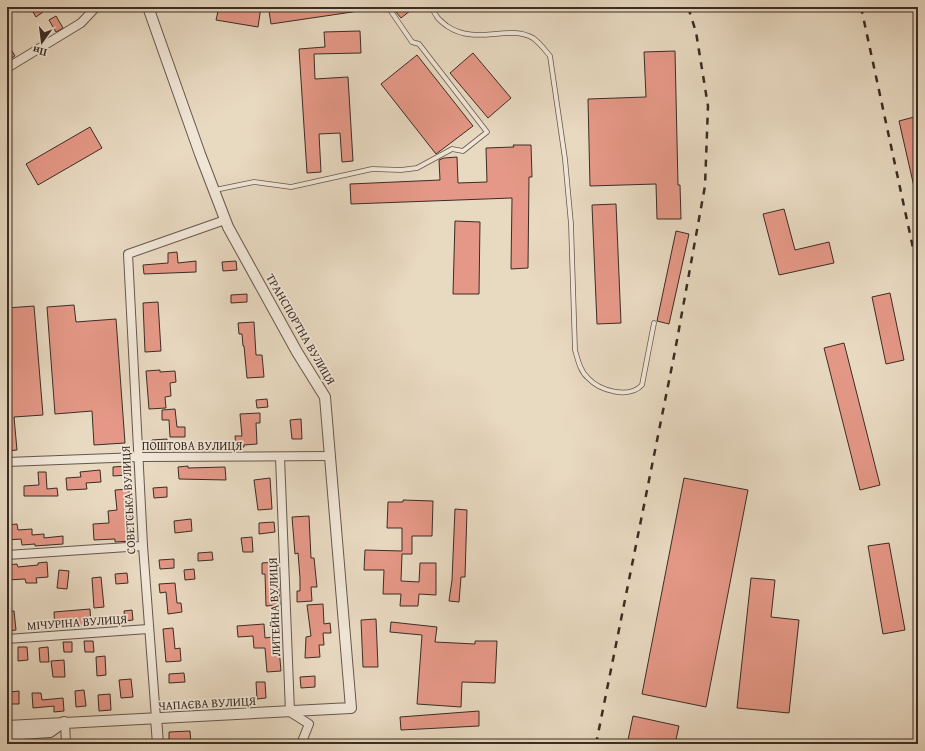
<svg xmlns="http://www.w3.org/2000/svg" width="925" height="751" viewBox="0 0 925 751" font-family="'Gentium Book Plus',serif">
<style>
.building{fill:#e59887;stroke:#3c2c24}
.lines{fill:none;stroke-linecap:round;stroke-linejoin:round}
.service-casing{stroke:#67574b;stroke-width:5.5}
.minor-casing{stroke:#67574b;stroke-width:10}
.tertiary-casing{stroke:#67574b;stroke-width:12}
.service{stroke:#f0e6d7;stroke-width:4}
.minor{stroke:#f0e6d7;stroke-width:8}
.tertiary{stroke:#f0e6d7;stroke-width:10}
.rail{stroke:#3c2c24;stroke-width:2.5;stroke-dasharray:7 7;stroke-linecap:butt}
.labels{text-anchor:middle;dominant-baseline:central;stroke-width:3.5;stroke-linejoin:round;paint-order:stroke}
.street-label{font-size:12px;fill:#3c2c24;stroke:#f0e6d7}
</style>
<rect width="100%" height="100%" fill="#e8d9c1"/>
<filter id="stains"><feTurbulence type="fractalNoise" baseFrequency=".005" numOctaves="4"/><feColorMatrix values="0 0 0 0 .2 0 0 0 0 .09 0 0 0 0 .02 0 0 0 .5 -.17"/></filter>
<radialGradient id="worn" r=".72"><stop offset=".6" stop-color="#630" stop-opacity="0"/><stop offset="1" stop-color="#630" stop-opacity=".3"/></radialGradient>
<g class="building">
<path d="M 30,7 L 40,7 L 43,12 L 36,17 Z"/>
<path d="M 219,7 L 261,7 L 258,27 L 216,20 Z"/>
<path d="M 293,7 L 359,7 L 359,11 L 271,24 L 269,11 Z"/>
<path d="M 402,7 L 415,7 L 401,18 L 396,12 Z"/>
<path d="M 56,16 L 63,28 L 56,32 L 49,20 Z"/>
<path d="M 360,31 L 361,53 L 314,54 L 315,79 L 348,77 L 353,161 L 342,162 L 340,133 L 319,134 L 321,172 L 307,173 L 299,49 L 325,47 L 324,32 Z"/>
<path d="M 7,43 L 15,56 L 7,61 Z"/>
<path d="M 675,51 L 678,185 L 680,185 L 681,219 L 657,219 L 656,184 L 590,186 L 588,99 L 646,97 L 644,52 Z"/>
<path d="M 473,53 L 511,98 L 488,118 L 450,73 Z"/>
<path d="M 417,55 L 473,126 L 436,154 L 381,84 Z"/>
<path d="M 918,116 L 918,191 L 915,191 L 899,121 Z"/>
<path d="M 90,127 L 102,148 L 38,185 L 26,164 Z"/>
<path d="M 513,145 L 531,145 L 532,177 L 529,177 L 528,268 L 511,269 L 512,198 L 351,204 L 350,184 L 440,180 L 439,160 L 444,158 L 457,157 L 458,183 L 487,182 L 486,148 L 514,147 Z"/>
<path d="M 616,204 L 621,323 L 597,324 L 592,205 Z"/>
<path d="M 784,209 L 795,250 L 829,242 L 834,263 L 779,275 L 763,214 Z"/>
<path d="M 455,221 L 480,222 L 479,294 L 453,294 Z"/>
<path d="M 676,231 L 689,234 L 669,324 L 657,321 Z"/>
<path d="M 177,252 L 178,263 L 196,261 L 196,272 L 144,274 L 143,265 L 168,263 L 168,253 Z"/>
<path d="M 236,261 L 237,270 L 223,271 L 222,262 Z"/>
<path d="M 890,293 L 904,360 L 886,364 L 872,297 Z"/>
<path d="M 247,294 L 247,302 L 231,303 L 231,295 Z"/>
<path d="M 158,302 L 161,351 L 145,352 L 143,303 Z"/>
<path d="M 74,305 L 76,322 L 116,319 L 125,443 L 94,445 L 92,411 L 55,414 L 47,307 Z"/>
<path d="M 34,306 L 43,415 L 14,417 L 17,450 L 7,451 L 7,308 Z"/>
<path d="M 254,322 L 256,355 L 262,355 L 264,377 L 247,378 L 244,346 L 243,346 L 242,334 L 239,334 L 238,323 Z"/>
<path d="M 844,343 L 880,485 L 860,490 L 824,348 Z"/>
<path d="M 160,370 L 160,372 L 175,371 L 176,382 L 170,383 L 171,396 L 165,397 L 166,408 L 149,409 L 146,371 Z"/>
<path d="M 267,399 L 268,407 L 257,408 L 256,400 Z"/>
<path d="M 175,409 L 177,427 L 185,427 L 185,437 L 170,437 L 169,420 L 162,420 L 162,410 Z"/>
<path d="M 260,413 L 260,423 L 256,423 L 257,444 L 244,445 L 244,447 L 236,447 L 235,436 L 242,436 L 240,414 Z"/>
<path d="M 301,419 L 302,439 L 292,439 L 290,420 Z"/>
<path d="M 167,439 L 167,449 L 152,450 L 152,440 Z"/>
<path d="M 127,466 L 128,475 L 113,476 L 113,467 Z"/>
<path d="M 188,466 L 188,468 L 225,467 L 226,480 L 179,479 L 178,467 Z"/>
<path d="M 100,470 L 101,482 L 86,483 L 87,489 L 67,490 L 66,478 L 81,477 L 80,472 Z"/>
<path d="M 38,472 L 46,472 L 47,489 L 57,488 L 58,496 L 24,496 L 24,486 L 39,485 Z"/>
<path d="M 270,478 L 272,509 L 258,510 L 254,480 Z"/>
<path d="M 684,478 L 748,490 L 706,707 L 642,694 Z"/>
<path d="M 167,487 L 167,497 L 154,498 L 153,488 Z"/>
<path d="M 129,489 L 132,541 L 115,542 L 115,539 L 94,540 L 93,524 L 109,523 L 108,511 L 117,510 L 115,490 Z"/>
<path d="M 403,500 L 433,501 L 432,536 L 412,536 L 412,554 L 402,554 L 401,581 L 419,582 L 420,563 L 436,563 L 436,595 L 419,594 L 418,606 L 400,606 L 401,594 L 383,594 L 384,570 L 364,570 L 365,550 L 402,551 L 402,528 L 387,528 L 388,502 L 403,502 Z"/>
<path d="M 455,509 L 467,510 L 465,577 L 461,577 L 459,602 L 449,601 L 452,580 Z"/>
<path d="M 309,516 L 311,558 L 314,558 L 317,587 L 311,587 L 312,601 L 297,602 L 297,591 L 300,591 L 300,578 L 298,553 L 295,554 L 292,517 Z"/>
<path d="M 191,519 L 192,531 L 175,533 L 174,521 Z"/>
<path d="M 274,522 L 275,532 L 259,534 L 259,523 Z"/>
<path d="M 17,524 L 18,530 L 32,529 L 32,535 L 44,534 L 44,538 L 63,536 L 63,544 L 35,546 L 35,544 L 22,545 L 21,539 L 7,540 L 7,525 Z"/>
<path d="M 252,537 L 253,552 L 243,552 L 241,538 Z"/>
<path d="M 889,543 L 905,630 L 883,634 L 868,546 Z"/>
<path d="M 212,552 L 213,560 L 198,561 L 198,553 Z"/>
<path d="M 174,559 L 174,568 L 160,569 L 159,560 Z"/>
<path d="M 47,562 L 48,577 L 36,578 L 37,583 L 26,583 L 25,579 L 7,580 L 7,565 L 17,564 L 18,567 L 38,565 L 38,563 Z"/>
<path d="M 277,562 L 280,605 L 266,606 L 265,574 L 262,574 L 262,563 Z"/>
<path d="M 194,569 L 195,579 L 185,580 L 184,570 Z"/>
<path d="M 59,570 L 69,571 L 67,589 L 57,588 Z"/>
<path d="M 127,573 L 128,583 L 116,584 L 115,574 Z"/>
<path d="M 101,577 L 104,607 L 94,608 L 92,578 Z"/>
<path d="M 751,578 L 775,580 L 771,617 L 799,620 L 789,713 L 737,708 Z"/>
<path d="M 175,583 L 177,603 L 181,603 L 182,612 L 168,614 L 166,592 L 160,593 L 159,584 Z"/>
<path d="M 323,604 L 324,624 L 330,623 L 331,633 L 323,633 L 324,645 L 319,645 L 320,657 L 305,658 L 306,637 L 311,636 L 307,605 Z"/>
<path d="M 90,609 L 91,625 L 55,628 L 54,612 Z"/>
<path d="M 132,610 L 133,620 L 125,621 L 124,611 Z"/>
<path d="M 7,611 L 14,611 L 16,630 L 7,631 Z"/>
<path d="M 376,619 L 378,667 L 363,667 L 361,620 Z"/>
<path d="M 391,622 L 437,627 L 435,642 L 475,644 L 475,641 L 497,641 L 495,683 L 462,682 L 461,707 L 417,704 L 422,635 L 390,632 Z"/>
<path d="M 264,624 L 265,638 L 272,637 L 273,648 L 279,648 L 281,671 L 267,672 L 265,648 L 254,648 L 253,636 L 238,637 L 237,626 Z"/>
<path d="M 173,628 L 175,649 L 180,648 L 181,661 L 166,662 L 163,629 Z"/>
<path d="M 84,641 L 93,641 L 94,652 L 85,652 Z"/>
<path d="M 63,642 L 72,642 L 72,652 L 64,652 Z"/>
<path d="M 18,647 L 27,647 L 28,660 L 18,661 Z"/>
<path d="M 48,647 L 49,662 L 40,662 L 39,648 Z"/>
<path d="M 105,656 L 106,675 L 97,676 L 96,657 Z"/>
<path d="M 64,660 L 65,677 L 53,677 L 51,661 Z"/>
<path d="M 184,673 L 185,682 L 169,683 L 169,674 Z"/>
<path d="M 315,676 L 315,687 L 301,688 L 300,677 Z"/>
<path d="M 131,679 L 133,697 L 121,698 L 119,680 Z"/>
<path d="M 256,682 L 265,682 L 266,698 L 257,699 Z"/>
<path d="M 84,690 L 86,706 L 76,707 L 75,691 Z"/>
<path d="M 19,691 L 19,704 L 10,704 L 10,692 Z"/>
<path d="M 32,693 L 41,693 L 42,700 L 63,698 L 64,711 L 54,712 L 54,706 L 33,708 Z"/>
<path d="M 110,694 L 111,710 L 99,711 L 98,695 Z"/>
<path d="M 479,711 L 479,726 L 401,730 L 400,717 Z"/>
<path d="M 633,716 L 679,726 L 675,744 L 646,744 L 628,740 Z"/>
<path d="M 190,731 L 191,743 L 169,744 L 169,732 Z"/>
</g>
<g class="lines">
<defs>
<g id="service">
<path d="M 432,7 C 435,16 439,20 447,26 C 476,46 508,24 533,38 C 540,43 545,50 550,56 L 565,159 L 571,224 L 575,350 C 578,360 580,371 588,378 C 600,391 629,399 642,385 L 654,323"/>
<path d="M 215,190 L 254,182 L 291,187 L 372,169 L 401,170 L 417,168 L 452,149 L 463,151 L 487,132 L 419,44 L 412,42 L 388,7"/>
</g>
<g id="minor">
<path d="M 7,68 L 81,23 L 96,7"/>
<path d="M 280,457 L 290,712 L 309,724 L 301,744"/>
<path d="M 7,462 L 139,457 L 330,456"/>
<path d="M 7,555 L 143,546"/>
<path d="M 7,639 L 148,629"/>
<path d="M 156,718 L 143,546 L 128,254 L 225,220"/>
<path d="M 65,722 L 66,744"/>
</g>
<g id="tertiary">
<path d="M 156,718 L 158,744"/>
<path d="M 7,726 L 351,708 L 325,397 L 297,352 L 228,227 L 200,154 L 148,7"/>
<path d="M 7,735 L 50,732 L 64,722"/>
</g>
</defs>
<use href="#service" class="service-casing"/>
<use href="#minor" class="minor-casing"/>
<use href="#tertiary" class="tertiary-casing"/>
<use href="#service" class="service"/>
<use href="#minor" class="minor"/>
<use href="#tertiary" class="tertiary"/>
<g class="rail">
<path d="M 861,7 L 918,271"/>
<path d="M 596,744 L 675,351 L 705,186 L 708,106 L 696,32 L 688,7"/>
</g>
</g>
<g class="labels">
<g class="street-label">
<text transform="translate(301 329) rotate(60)">ТРАНСПОРТНА ВУЛИЦЯ</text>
<text x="192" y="445">ПОШТОВА ВУЛИЦЯ</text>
<text transform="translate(128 500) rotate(-93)">СОВЕТСЬКА ВУЛИЦЯ</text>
<text transform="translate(274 607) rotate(-92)">ЛИТЕЙНА ВУЛИЦЯ</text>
<text transform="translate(77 622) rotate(-4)">МІЧУРІНА ВУЛИЦЯ</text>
<text transform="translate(207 703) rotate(-3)">ЧАПАЄВА ВУЛИЦЯ</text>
</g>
</g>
<rect width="925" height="751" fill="none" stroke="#e8d9c1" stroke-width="24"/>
<rect x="8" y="8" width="909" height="735" fill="none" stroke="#3c2c24" stroke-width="2"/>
<rect x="12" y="12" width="901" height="727" fill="none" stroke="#3c2c24"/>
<g transform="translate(42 42) rotate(194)" stroke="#f0e6d7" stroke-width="3" paint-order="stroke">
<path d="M0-3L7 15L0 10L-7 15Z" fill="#3c2c24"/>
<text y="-6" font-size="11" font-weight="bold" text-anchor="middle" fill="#3c2c24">Пн</text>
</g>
<rect width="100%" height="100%" filter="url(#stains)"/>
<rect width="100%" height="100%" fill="url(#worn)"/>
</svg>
